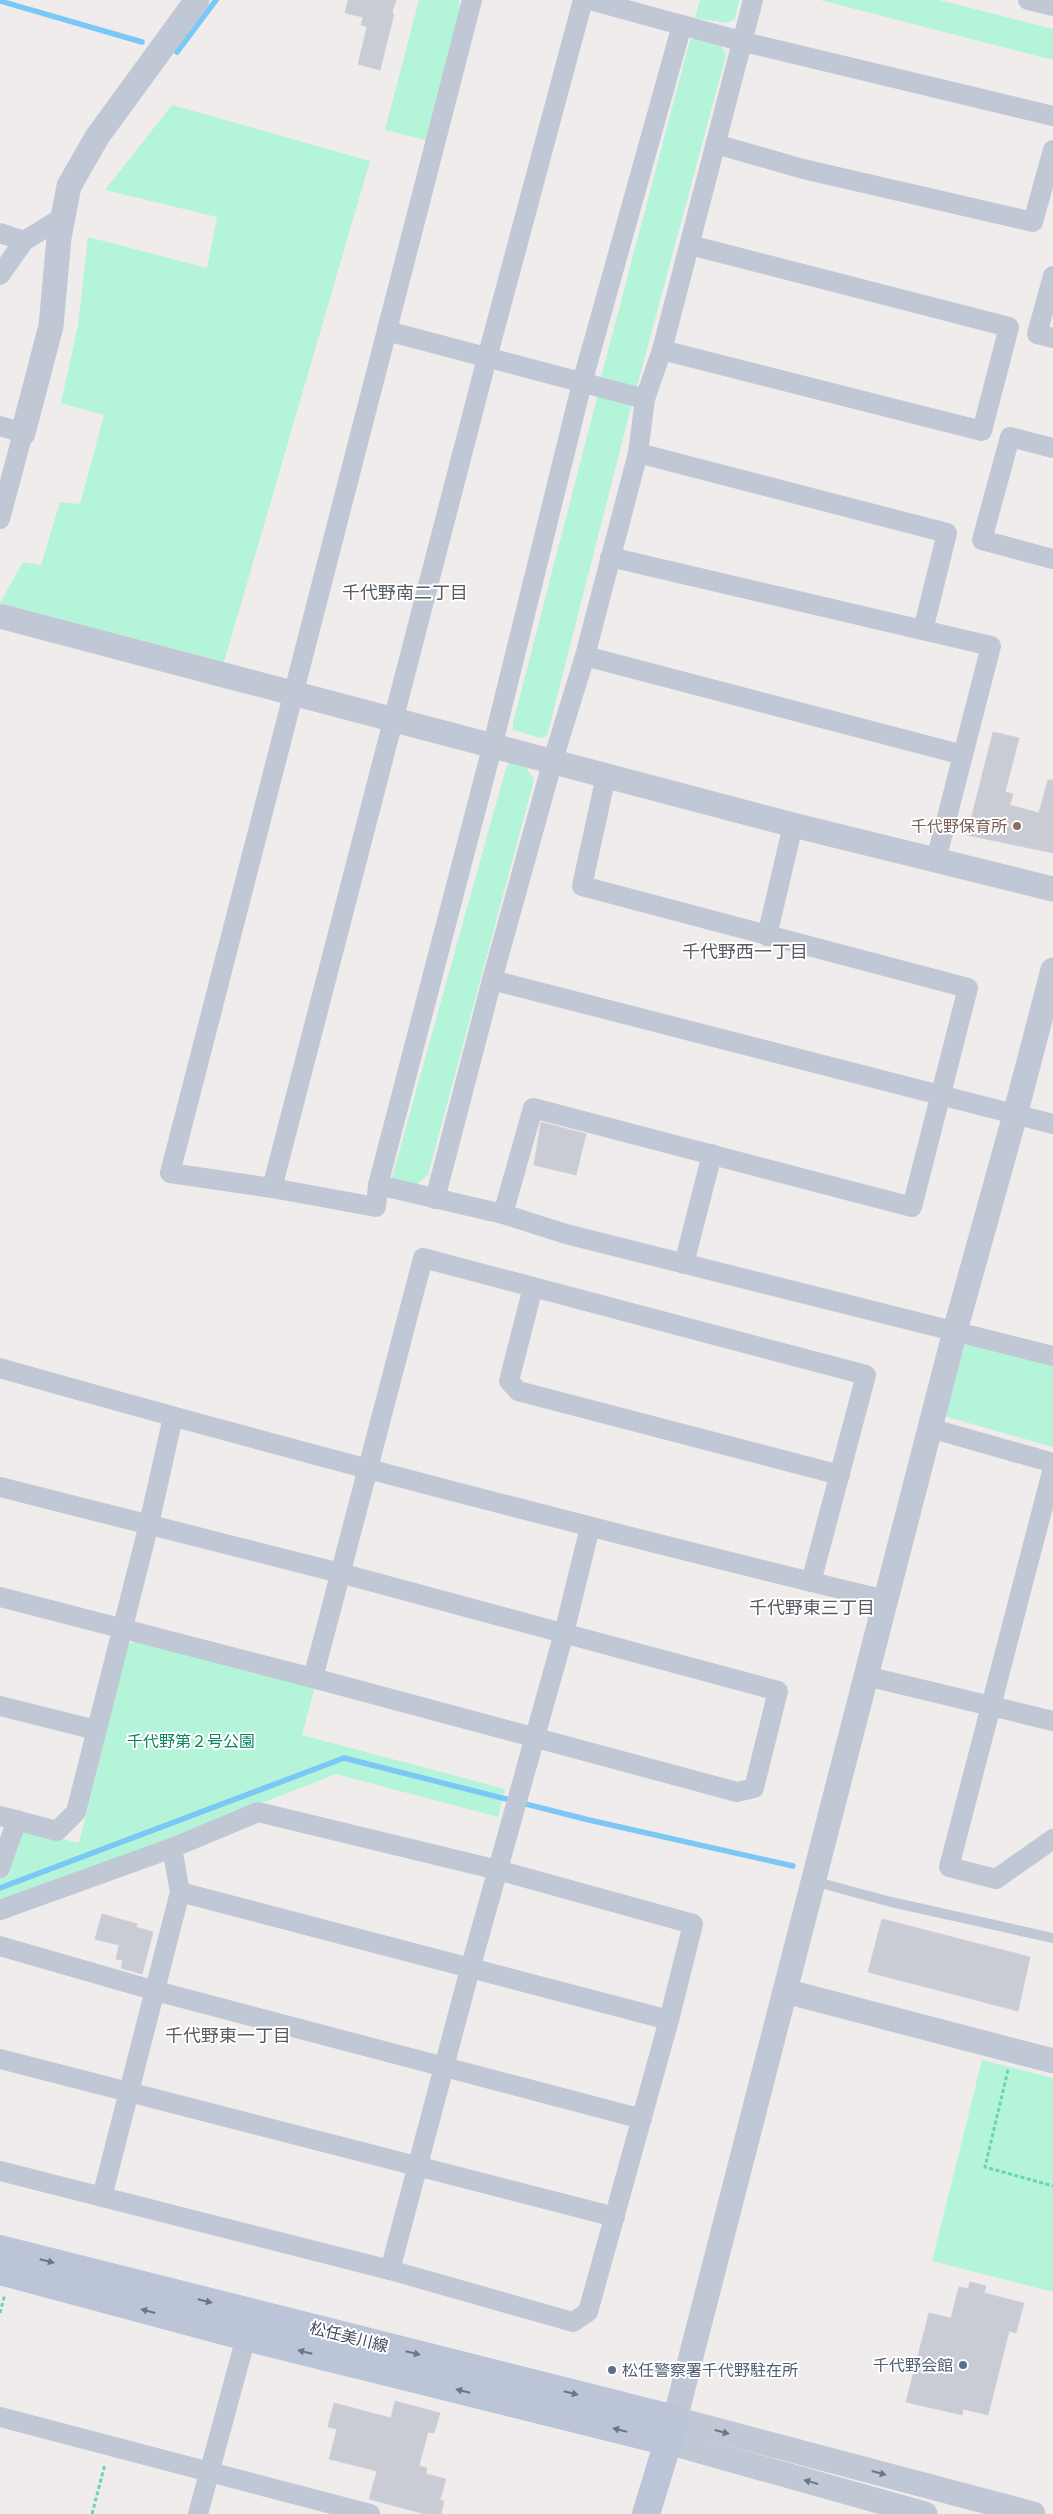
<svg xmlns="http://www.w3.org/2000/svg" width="1053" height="2514" viewBox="0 0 1053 2514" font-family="Roboto,'Noto Sans JP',sans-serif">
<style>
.green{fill:#b4f4d8}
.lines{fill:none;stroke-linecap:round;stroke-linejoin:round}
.stream{stroke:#7bc7f6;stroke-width:5.5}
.building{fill:#caccd5;stroke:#cfd0d9}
.path{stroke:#68d6b3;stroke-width:3;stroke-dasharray:4 2.5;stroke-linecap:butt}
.service{stroke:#c0c8d6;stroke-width:10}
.minor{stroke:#c0c8d6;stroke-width:20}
.tertiary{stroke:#c0c8d6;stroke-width:25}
.secondary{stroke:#bcc5d8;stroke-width:28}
.oneway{fill:#6d7687}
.oneway2{fill:#6e7787}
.education-dot{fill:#8d6e63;stroke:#fff;stroke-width:2}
.service-dot{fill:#5c6f8a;stroke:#fff;stroke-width:2}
.labels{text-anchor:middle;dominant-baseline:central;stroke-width:4;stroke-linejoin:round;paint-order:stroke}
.education-label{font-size:16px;fill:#785e54;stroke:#fff;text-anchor:end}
.park-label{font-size:16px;fill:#0b855e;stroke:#fff}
.street-label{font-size:16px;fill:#424b5c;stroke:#fff}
.service-label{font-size:16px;fill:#4e5e75;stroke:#fff;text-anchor:end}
.neighbourhood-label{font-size:18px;fill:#585b62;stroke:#fff}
</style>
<rect width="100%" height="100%" fill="#f0ecec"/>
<g class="green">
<path d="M 419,0 L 459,0 L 461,20 L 430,141 L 385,130 Z"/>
<path d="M 700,0 L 739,0 L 735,19 L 727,23 L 695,18 Z"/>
<path d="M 820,0 L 939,0 L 1053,29 L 1053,60 Z"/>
<path d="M 696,37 L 720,44 L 726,55 L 636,390 L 600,381 L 690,40 Z"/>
<path d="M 172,105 L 370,161 L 224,662 L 0,603 L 23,562 L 41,565 L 60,502 L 80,504 L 104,415 L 61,403 L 78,325 L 88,237 L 207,268 L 217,217 L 105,190 Z"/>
<path d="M 598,394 L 632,403 L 547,736 L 540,738 L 513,730 L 513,723 Z"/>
<path d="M 510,762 L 527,768 L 534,780 L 428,1175 L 416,1185 L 391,1181 L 506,768 Z"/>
<path d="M 965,1344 L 1053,1365 L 1053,1447 L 944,1416 Z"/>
<path d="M 137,1640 L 315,1686 L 302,1735 L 505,1789 L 498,1817 L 336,1774 L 0,1905 L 0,1874 L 21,1829 L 79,1843 L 128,1645 Z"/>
<path d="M 982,2060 L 1053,2078 L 1053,2292 L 932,2261 Z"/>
</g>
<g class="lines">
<g class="stream">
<path d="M 0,1 L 142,42"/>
<path d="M 177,52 L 216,0"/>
<path d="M 0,1888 L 344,1758 L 589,1820 L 793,1866"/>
</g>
</g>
<g class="building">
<path d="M 348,0 L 396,0 L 392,12 L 394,14 L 380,70 L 358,64 L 367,27 L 361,25 L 363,17 L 345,13 Z"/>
<path d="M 993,732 L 1019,738 L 1005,792 L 1013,794 L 1010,805 L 1039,813 L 1048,780 L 1053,780 L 1053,853 L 967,835 Z"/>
<path d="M 541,1122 L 586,1134 L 576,1175 L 534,1165 Z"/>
<path d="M 102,1914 L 137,1924 L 136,1927 L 153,1932 L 142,1974 L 121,1968 L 123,1960 L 116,1959 L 119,1945 L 95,1939 Z"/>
<path d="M 882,1919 L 1030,1957 L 1018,2011 L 868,1972 Z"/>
<path d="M 970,2282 L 986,2286 L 984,2293 L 1024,2303 L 1016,2333 L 1009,2331 L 988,2415 L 963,2409 L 962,2415 L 906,2402 L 929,2313 L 951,2318 L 959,2287 L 968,2289 Z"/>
<path d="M 395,2401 L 440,2413 L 434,2433 L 428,2432 L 419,2466 L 427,2468 L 426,2474 L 446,2479 L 440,2500 L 444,2501 L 441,2514 L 425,2514 L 369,2499 L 377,2471 L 329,2459 L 337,2429 L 328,2427 L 334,2403 L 391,2418 Z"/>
</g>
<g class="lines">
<g class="path">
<path d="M 1008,2070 L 985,2167 L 1053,2186"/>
<path d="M 0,2313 L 5,2294"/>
<path d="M 92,2514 L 105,2464"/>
</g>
<path class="service" d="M 813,1881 L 891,1902 L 1053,1938"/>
<g class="minor">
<path d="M 472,0 L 170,1173 L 272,1188 L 376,1207 L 378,1185 L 493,744 L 582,383 L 682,25"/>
<path d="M 590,0 L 744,42 L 1053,116"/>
<path d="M 1028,0 L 1053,6"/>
<path d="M 716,144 L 803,169 L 1033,222 L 1053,150"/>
<path d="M 0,233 L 24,241"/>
<path d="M 0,275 L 24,241 L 63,217"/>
<path d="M 1053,276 L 1037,334 L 1053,338"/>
<path d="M 387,331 L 645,399"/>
<path d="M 662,350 L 982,431 L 1009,327 L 690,245"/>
<path d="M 0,426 L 23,433 L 0,519"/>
<path d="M 1053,448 L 1010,437 L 982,540 L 1053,559"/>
<path d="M 638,453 L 947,533 L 923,630"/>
<path d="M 610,557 L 991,646 L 936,860"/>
<path d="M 585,656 L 963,755"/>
<path d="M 767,936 L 793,825"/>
<path d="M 492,980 L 1053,1124"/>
<path d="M 378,1185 L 503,1214 L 566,1234 L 1053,1356"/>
<path d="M 272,1188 L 487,358 L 583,0"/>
<path d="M 435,1199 L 492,980 L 553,760 L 585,656 L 638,453 L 645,399 L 662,350 L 753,0"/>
<path d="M 503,1214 L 533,1108 L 912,1207 L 968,988 L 582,886 L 606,776"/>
<path d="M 684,1264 L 712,1154"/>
<path d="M 533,1287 L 509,1381 L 518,1391 L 840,1475"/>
<path d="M 0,1368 C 293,1451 589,1528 885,1600"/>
<path d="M 930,1428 L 1053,1463"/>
<path d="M 1053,1468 L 949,1867 L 996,1879 L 1053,1839"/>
<path d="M 0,1487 L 340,1573 L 778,1691 L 754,1788 L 737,1792 L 313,1678 L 0,1597"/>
<path d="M 866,1676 L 1053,1721"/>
<path d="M 313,1678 L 423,1258 L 866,1375 L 811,1582"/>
<path d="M 0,1706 L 96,1730"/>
<path d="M 0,1816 L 57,1831 L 76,1812 L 149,1524 L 173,1417"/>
<path d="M 0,1868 L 17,1820"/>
<path d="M 180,1892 L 669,2020"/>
<path d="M 0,1910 L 172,1848 L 258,1812 L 498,1870 L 693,1924 L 669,2020 L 588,2312 L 573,2322 L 390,2270 L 0,2171"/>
<path d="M 0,1946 L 156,1991 L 642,2119"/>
<path d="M 0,2059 L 615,2217"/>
<path d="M 102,2197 L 180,1892 L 172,1848"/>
<path d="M 390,2270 L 470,1969 L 564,1633 L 590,1527"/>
<path d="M 0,2417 L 370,2514"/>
<path d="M 198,2514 L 246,2337"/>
</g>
<g class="tertiary">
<path d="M 23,433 L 51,326 L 59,238 L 69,186 L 97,137 L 197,0"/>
<path d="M 0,616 L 793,825 L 1053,889"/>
<path d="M 1053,970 L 1015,1115 L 955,1331 L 785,1991 L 1053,2061"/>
<path d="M 785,1991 L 675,2419 L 1033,2514"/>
<path d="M 668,2442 L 925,2514"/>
</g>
<g class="secondary">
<path d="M 0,2249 L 675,2419 L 646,2514"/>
<path d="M 0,2271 L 246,2337 L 668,2442"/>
</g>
</g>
<defs><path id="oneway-solid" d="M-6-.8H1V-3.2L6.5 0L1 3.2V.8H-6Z" transform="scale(1.25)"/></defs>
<g class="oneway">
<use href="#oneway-solid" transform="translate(47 2261) rotate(14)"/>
<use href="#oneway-solid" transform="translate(205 2301) rotate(14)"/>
<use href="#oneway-solid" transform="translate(148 2311) rotate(-165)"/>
<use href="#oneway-solid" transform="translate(305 2352) rotate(-166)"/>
<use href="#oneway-solid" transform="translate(413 2353) rotate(14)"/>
<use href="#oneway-solid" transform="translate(463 2391) rotate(-166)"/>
<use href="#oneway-solid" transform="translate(571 2393) rotate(14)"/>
<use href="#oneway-solid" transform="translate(620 2430) rotate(-166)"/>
</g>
<g class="oneway2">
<use href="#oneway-solid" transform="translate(722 2432) rotate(15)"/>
<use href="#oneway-solid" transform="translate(879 2473) rotate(15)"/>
<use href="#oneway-solid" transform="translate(811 2482) rotate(-164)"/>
</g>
<circle class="education-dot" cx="1017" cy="826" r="5"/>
<g class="service-dot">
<circle cx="963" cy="2365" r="5"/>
<circle cx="612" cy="2370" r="5"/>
</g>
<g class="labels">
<g class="education-label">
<text x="1007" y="826">千代野保育所</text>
</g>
<g class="park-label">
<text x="191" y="1741">千代野第２号公園</text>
</g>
<g class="street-label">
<text transform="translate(349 2337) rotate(14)">松任美川線</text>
</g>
<g class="service-label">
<text x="953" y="2365">千代野会館</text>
<text x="622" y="2370" text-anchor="start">松任警察署千代野駐在所</text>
</g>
<g class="neighbourhood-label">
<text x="405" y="592">千代野南二丁目</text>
<text x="745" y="951">千代野西一丁目</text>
<text x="812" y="1607">千代野東三丁目</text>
<text x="228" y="2035">千代野東一丁目</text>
</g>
</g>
</svg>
